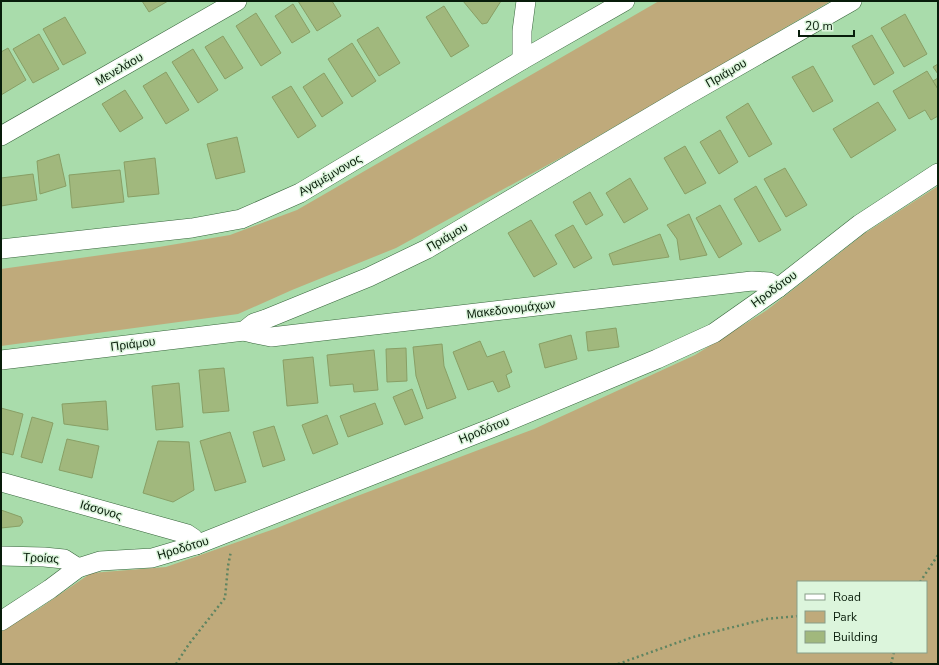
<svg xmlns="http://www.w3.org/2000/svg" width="939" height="665" viewBox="0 0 939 665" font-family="'Nunito Sans',sans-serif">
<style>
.green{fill:#bfaa7b;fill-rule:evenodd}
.building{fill:#a1b87d;stroke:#889f65}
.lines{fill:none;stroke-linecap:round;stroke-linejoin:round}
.street-casing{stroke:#37653b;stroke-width:20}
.path{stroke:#5f8461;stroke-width:2.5;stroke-dasharray:2 3;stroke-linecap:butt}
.street{stroke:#fff;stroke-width:19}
.labels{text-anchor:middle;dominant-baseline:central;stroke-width:3;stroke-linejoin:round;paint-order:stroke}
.street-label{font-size:12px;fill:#081c0a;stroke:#dcf5dc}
</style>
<rect width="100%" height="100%" fill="#a9dcab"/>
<g class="green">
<path d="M 659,1 L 831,1 L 564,156 L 396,248 L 292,290 L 238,314 L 1,346 L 1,269 L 159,247 L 230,235 L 297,210 Z"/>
<path d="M 938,186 L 938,664 L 1,664 L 1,630 L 37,610 L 91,573 L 166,567 L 277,528 L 352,498 L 534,429 L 695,355 L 767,310 L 865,233 ZM 798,582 L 926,582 L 926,652 L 798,652 Z"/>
</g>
<g class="building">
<path d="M 142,1 L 168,1 L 149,12 Z"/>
<path d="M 298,1 L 332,1 L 341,16 L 317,31 Z"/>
<path d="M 463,1 L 501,1 L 487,23 L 482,24 Z"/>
<path d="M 293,4 L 310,32 L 292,43 L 275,16 Z"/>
<path d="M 444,6 L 469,46 L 451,57 L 426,17 Z"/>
<path d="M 256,13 L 281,53 L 261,66 L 236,26 Z"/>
<path d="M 905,14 L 927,54 L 904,67 L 881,28 Z"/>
<path d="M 65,17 L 86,53 L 63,65 L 43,29 Z"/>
<path d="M 378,27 L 400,63 L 379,76 L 357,40 Z"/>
<path d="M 39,34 L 59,69 L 33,83 L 13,49 Z"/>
<path d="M 872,35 L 894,73 L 874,85 L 852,46 Z"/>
<path d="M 223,36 L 243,68 L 225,79 L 205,47 Z"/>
<path d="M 352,43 L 376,81 L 352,97 L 328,59 Z"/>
<path d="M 8,48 L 26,80 L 1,95 L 1,52 Z"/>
<path d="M 193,49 L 218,90 L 198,103 L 172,62 Z"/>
<path d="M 938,64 L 938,74 L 933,67 Z"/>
<path d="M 813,66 L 833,101 L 813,112 L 792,77 Z"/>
<path d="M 927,71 L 938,89 L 938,116 L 931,120 L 925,110 L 909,119 L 893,91 Z"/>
<path d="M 166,72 L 189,110 L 166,124 L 143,86 Z"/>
<path d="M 324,73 L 343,103 L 322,117 L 303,87 Z"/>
<path d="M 938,78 L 938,89 L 933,81 Z"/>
<path d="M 291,86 L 316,126 L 298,138 L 272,97 Z"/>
<path d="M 125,90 L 143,118 L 120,132 L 102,104 Z"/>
<path d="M 878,102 L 896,130 L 851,158 L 833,129 Z"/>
<path d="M 748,103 L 772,144 L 749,157 L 726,117 Z"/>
<path d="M 720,130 L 738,162 L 719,174 L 700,142 Z"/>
<path d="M 237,137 L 245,172 L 216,179 L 207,144 Z"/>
<path d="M 685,146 L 706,183 L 685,194 L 664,158 Z"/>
<path d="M 59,154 L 66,186 L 40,194 L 37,161 Z"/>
<path d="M 155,158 L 159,194 L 128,197 L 124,162 Z"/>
<path d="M 785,168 L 807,205 L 786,217 L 764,179 Z"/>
<path d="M 120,170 L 124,202 L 72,208 L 69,175 Z"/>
<path d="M 33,174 L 37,200 L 1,206 L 1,178 Z"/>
<path d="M 630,178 L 648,209 L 624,223 L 606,193 Z"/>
<path d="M 756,186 L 781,230 L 759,242 L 734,199 Z"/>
<path d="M 590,192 L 603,215 L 586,225 L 573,202 Z"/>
<path d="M 720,205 L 742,244 L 719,258 L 696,218 Z"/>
<path d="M 689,214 L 707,255 L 680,260 L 677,239 L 667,225 Z"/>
<path d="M 531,220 L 557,264 L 534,277 L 508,233 Z"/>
<path d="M 573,225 L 592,258 L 574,268 L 555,235 Z"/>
<path d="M 660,234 L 669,257 L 613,265 L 609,254 Z"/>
<path d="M 616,328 L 619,347 L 588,351 L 586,332 Z"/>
<path d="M 571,335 L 577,359 L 545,368 L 539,344 Z"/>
<path d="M 480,341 L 487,357 L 504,351 L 512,372 L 506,375 L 510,387 L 498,392 L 493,381 L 468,390 L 453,352 Z"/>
<path d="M 442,344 L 444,366 L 456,398 L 427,409 L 416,376 L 413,347 Z"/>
<path d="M 406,348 L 407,381 L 387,382 L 386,349 Z"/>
<path d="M 374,350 L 378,390 L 354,392 L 353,384 L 330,386 L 327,355 Z"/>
<path d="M 313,357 L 318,403 L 287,406 L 283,360 Z"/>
<path d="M 224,368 L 229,411 L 203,413 L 199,370 Z"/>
<path d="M 179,383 L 183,427 L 156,430 L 152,386 Z"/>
<path d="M 412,389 L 423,418 L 405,425 L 393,397 Z"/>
<path d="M 106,401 L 108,430 L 64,424 L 62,404 Z"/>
<path d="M 375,403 L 383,424 L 348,437 L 340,416 Z"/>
<path d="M 1,408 L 23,414 L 13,455 L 1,452 Z"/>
<path d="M 327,415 L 338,444 L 313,454 L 302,425 Z"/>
<path d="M 32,417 L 53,423 L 42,463 L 21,457 Z"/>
<path d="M 274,426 L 285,460 L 263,467 L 253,432 Z"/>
<path d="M 230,432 L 246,482 L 215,491 L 200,441 Z"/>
<path d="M 67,439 L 99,446 L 92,478 L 59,470 Z"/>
<path d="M 158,441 L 189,442 L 194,490 L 173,502 L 143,493 Z"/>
<path d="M 1,510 L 21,517 L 23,522 L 20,526 L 1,528 Z"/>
</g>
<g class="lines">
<defs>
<g id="street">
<path d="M 522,60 L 522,31 L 526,1"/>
<path d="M 1,136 L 237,1"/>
<path d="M 1,249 L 192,228 L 241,219 L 300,193 L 522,60 L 625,1"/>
<path d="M 244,331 L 256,334 L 271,337 L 752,281 L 769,282 L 778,288"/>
<path d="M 1,360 L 244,331 L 254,323 L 266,319 L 369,277 L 427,249 L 684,97 L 852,1"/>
<path d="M 1,482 L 187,534 L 193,538 L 196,545"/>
<path d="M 1,556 L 44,557 L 64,559 L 78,568"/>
<path d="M 1,621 L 50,589 L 78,568 L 100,561 L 152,558 L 196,545 L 494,427 L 657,359 L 714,333 L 778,288 L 860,224 L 938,173"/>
</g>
</defs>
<use href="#street" class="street-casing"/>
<g class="path">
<path d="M 920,582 L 938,555"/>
<path d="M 176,664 L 189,644 L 225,598 L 228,566 L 231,551"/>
<path d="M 618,664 L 693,637 L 766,619 L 798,616"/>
<path d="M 891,664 L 894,652"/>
</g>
<use href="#street" class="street"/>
</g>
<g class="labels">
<g class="street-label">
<text transform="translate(119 69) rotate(-30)">Μενελάου</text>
<text transform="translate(726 73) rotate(-30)">Πριάμου</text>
<text transform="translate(330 175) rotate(-30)">Αγαμέμνονος</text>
<text transform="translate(447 237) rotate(-30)">Πριάμου</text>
<text transform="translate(774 289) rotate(-36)">Ηροδότου</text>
<text transform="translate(511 309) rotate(-7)">Μακεδονομάχων</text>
<text transform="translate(133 344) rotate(-7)">Πριάμου</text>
<text transform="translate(484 430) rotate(-22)">Ηροδότου</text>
<text transform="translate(101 510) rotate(16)">Ιάσονος</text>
<text transform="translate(183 548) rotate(-17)">Ηροδότου</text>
<text transform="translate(41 558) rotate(3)">Τροίας</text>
</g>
</g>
<rect width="939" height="665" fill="none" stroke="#081c0a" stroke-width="4"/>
<rect x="797" y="581" width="130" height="72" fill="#dcf5dc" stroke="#879e88"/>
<rect x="805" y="594" width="20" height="6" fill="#ffffff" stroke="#879e88"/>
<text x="833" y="601" font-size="12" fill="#081c0a">Road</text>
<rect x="805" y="611" width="20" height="12" fill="#bfaa7b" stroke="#879e88"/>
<text x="833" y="621" font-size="12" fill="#081c0a">Park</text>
<rect x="805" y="631" width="20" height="12" fill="#a1b87d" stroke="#879e88"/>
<text x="833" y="641" font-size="12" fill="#081c0a">Building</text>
<path d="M799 30v6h55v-6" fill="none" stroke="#081c0a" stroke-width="2"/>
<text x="805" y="30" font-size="12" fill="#081c0a" stroke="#dcf5dc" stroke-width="3" paint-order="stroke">20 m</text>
</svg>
